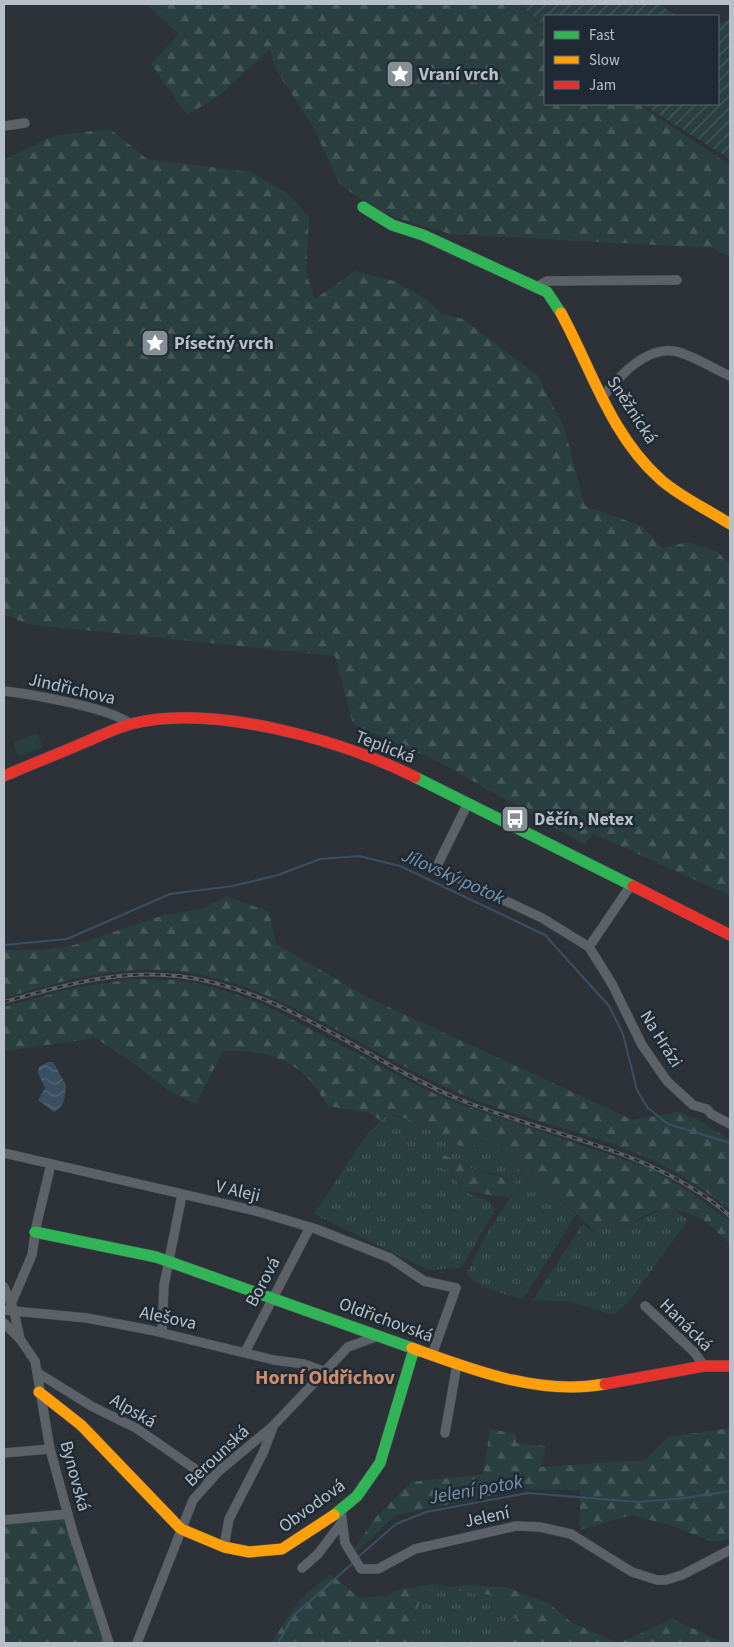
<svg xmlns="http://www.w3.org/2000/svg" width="734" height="1647" viewBox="0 0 734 1647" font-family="'Source Sans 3',sans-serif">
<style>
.grass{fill:url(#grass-tufts)}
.forest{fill:url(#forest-firs)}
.garden{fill:url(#garden-furrows)}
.pitch{fill:#293f40}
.water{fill:url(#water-waves)}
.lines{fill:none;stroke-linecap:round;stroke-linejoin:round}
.stream{stroke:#3b4f62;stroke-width:2}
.street-casing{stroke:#4a4e53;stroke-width:10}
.fast-casing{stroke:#4a4e53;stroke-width:12}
.slow-casing{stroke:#4a4e53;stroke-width:12}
.jam-casing{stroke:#4a4e53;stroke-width:12}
.street{stroke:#5c6267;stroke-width:9}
.fast{stroke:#30b455;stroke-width:11}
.slow{stroke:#ff9f0a;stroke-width:11}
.jam{stroke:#e5322d;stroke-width:11}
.rail-casing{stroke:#5a5f64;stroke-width:4}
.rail{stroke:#1f2a34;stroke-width:2;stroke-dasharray:5.5;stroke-linecap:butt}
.labels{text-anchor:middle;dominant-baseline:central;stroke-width:5;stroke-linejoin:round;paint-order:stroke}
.poi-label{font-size:18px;font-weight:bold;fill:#b7c0c9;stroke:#1f2a34;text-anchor:start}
.street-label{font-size:18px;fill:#b7c0c9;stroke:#1f2a34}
.water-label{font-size:19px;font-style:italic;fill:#7993aa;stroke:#1f2a34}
.quarter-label{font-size:20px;font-weight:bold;fill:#d08d6b;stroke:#1f2a34}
</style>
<defs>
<pattern id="grass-tufts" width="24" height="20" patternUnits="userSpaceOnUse" patternTransform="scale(1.25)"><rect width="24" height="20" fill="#293f40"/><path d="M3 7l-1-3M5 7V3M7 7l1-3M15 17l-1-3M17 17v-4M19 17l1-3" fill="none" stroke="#46595a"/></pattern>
<pattern id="forest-firs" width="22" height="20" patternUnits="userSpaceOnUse" patternTransform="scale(1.25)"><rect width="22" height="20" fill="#293f40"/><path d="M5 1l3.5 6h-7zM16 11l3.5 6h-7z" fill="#46595a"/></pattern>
<pattern id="garden-furrows" width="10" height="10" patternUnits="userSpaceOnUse" patternTransform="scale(1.25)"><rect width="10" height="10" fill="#293f40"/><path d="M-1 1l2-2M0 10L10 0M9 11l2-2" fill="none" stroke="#46595a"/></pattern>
<pattern id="water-waves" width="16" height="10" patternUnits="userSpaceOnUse" patternTransform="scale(1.25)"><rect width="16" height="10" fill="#3b4f62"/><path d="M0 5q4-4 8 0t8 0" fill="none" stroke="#556777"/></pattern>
</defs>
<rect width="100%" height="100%" fill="#2c3238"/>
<g class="grass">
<path d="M 387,1114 L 417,1122 L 432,1130 L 435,1135 L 461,1146 L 470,1147 L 484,1140 L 493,1140 L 497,1142 L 501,1150 L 521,1164 L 512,1181 L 500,1175 L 478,1171 L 446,1156 L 448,1171 C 456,1177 458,1187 466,1192 C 476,1198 491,1198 495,1210 L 461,1268 L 428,1270 L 314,1214 L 365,1137 Z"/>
<path d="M 525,1167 L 576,1215 L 523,1299 C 511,1297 469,1284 467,1273 L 487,1233 L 515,1190 L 515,1183 Z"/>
<path d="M 666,1207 L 673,1208 L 688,1220 L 631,1299 L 614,1315 L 571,1302 L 533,1300 L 583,1223 L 589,1230 L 595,1231 L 610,1226 L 626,1227 Z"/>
<path d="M 445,1589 L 499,1596 L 512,1616 L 490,1634 L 483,1643 L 410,1643 C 413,1624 415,1607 427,1591 Z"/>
<path d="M 513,1617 L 516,1617 L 517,1620 L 501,1643 L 485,1643 L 492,1634 Z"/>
</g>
<g class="forest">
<path d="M 146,4 L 518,4 L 545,29 L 545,104 L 638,104 L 730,165 L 730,257 L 713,248 L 450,234 L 385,214 L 341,186 L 313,127 L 275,68 L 270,49 L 220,95 L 187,115 L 151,64 L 179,34 Z"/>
<path d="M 110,129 L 147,159 L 250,172 L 286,192 L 309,217 L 306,272 L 315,299 L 355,271 L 394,281 L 423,297 L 442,314 L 463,319 L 537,375 L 564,427 L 585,506 L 642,526 L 662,548 L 689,542 L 718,552 L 730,566 L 730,896 L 592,833 L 585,845 L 445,765 L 353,724 L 335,656 L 27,624 L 4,614 L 4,160 L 53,136 Z"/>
<path d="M 227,896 L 269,912 L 276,944 L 369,998 L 633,1120 L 678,1112 L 695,1118 L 730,1140 L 730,1210 C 706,1191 682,1174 654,1161 C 593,1132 523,1121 461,1094 C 368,1055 279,982 177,971 C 117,965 61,981 4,998 L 4,950 L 41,950 L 74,945 L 164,915 L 201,909 Z"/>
<path d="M 132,979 L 177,980 L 199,984 L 223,990 L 265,1005 L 426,1090 L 460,1104 L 649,1168 L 689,1191 L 725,1218 L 730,1222 L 730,1244 L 703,1219 L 670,1207 L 649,1213 L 626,1227 L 610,1226 L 595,1231 L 525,1167 L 515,1183 L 515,1190 L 508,1198 L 463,1190 L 454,1176 L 437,1165 L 434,1156 C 448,1151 464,1167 478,1171 C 489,1175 500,1175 511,1181 L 521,1164 L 501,1150 L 497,1142 L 493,1140 L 484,1140 L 469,1147 L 461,1146 L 439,1139 L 432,1130 L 417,1122 L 394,1115 L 385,1115 L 380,1120 L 369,1113 L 328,1106 C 321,1096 315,1085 307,1077 C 283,1054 254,1050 223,1051 L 196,1104 L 166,1089 L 140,1068 L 96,1038 L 4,1051 L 4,1007 L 73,988 Z"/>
<path d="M 730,1428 L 730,1539 L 712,1542 L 673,1526 L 631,1515 L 580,1530 L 580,1490 L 524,1489 L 396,1515 L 355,1553 L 354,1549 L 376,1517 L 411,1482 L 483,1474 L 490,1429 L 516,1434 L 516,1443 L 546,1446 L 541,1467 L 645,1460 L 668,1437 Z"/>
<path d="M 4,1515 L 73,1520 L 106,1643 L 4,1643 Z"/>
<path d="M 330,1574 L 360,1598 L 386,1596 L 397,1590 L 433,1584 L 452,1587 L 462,1585 L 506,1587 L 550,1604 L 571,1622 L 618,1643 L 501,1643 L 517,1620 L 514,1617 L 483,1643 L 490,1634 L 512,1616 L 499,1596 L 445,1589 L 427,1591 C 415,1607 413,1624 410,1643 L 271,1643 L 300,1599 Z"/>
<path d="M 672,1619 L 725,1643 L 619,1643 Z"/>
</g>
<g class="garden">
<path d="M 519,4 L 659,4 L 677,16 L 545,16 L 545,27 Z"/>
<path d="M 730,19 L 730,159 L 642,104 L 718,104 L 718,25 Z"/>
</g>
<path class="pitch" d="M 37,733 L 43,747 L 19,757 L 13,743 Z"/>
<path class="water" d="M 48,1062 L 53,1062 L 66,1085 C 65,1097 65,1106 54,1112 L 38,1100 L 45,1088 L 38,1073 L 39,1067 Z"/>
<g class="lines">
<g class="stream">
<path d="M 4,945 L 67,939 L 170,894 L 233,886 L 278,875 L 320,859 L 359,856 L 400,866 L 545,935 L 609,1006 L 623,1034 L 637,1090 L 648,1108 L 668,1124 L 730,1143"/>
<path d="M 357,1558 L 396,1524 L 426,1512 L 528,1493 L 638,1502 L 685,1498 L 730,1491"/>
<path d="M 278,1643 L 294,1615 L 354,1562"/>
</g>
<defs>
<g id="street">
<path d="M 4,126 L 25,123"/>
<path d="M 538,286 L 547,281 L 677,280"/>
<path d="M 601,399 C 617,378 644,347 673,351 C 689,353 714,369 730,376"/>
<path d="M 4,691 C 30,694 112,708 130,724"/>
<path d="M 468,803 L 436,868 L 542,918 L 589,947 L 631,885"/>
<path d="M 589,947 L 612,984 L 642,1045 L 667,1081 L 693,1105 L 707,1109 L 711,1114 L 730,1124"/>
<path d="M 4,1153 L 256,1211 L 316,1229 L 390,1258 L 424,1281 L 456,1288 L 432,1355"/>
<path d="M 4,1287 L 14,1311 L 20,1339"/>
<path d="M 11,1304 L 32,1255 L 36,1227 L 51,1164"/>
<path d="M 645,1306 L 694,1352 L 704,1366"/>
<path d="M 4,1310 L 87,1318 L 150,1330 L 274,1360 L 304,1364 L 323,1371"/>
<path d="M 4,1323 L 20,1339 L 35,1361 L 50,1449 L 73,1533 L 109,1643"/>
<path d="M 162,1332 L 164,1285 L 182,1195"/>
<path d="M 245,1352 L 310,1227"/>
<path d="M 38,1373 L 93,1407 L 136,1428 L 211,1480"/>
<path d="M 445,1433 L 457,1364"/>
<path d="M 4,1453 L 50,1449"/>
<path d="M 341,1511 L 345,1543 L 361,1569 L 378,1569 L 415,1549 L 516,1526 L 540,1527 L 571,1534 L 632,1572 L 657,1580 L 666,1580 L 682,1575 L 730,1550"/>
<path d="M 4,1520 L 68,1514"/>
<path d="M 224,1547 L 229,1519 L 263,1453 L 273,1427"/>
<path d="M 302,1568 L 318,1554 L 342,1522"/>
<path d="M 137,1643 L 193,1500 L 219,1471 L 273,1426 L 348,1347 L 378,1336"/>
</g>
<g id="fast">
<path d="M 363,207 L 392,225 L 423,235 L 547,292 L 561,313"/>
<path d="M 415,777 L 633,886"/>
<path d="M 35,1232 L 156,1257 L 412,1348"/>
<path d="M 334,1515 L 357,1496 L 380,1463 L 414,1349"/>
</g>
<g id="slow">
<path d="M 561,313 C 592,370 610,434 660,479 C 680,497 707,509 730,524"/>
<path d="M 412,1348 C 473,1370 539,1396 605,1384"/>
<path d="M 39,1392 L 81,1425 L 181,1529 L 224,1547 L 249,1552 L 282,1549 L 334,1515"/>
</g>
<g id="jam">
<path d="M 4,776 C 32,764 60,753 88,741 C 102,735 116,728 131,724 C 212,703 341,740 415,777"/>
<path d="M 633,886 L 730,935"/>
<path d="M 605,1384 L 704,1366 L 730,1366"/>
</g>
</defs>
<use href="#street" class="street-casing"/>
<use href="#fast" class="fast-casing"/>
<use href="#slow" class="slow-casing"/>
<use href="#jam" class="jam-casing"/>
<use href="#street" class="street"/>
<use href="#fast" class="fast"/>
<use href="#slow" class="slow"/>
<use href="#jam" class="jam"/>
<defs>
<path id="rail" d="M 4,1002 C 61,986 118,969 178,976 C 282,988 366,1061 461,1100 C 552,1137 654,1149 730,1216"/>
</defs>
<use href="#rail" class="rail-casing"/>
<use href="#rail" class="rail"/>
</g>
<defs>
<symbol id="sight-square" viewBox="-11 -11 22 22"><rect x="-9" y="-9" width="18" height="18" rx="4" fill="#868e96" stroke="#1f2a34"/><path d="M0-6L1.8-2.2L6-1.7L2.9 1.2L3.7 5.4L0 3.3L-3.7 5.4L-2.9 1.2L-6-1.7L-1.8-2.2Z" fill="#fff"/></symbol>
<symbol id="bus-square" viewBox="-11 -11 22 22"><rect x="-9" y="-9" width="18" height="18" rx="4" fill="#868e96" stroke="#1f2a34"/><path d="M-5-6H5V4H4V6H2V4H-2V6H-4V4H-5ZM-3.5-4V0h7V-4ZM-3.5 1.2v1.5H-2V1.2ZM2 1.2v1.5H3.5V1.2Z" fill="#fff"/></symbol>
</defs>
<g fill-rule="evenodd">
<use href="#sight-square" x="384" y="58" width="32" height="32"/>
<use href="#sight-square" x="139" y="327" width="32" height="32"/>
<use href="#bus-square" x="499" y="803" width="32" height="32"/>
</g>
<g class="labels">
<g class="poi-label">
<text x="419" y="74">Vraní vrch</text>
<text x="174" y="343">Písečný vrch</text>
<text x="534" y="819">Děčín, Netex</text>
</g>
<g class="street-label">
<text transform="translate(632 410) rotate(57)">Sněžnická</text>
<text transform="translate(72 689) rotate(13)">Jindřichova</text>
<text transform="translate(385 747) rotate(21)">Teplická</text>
<text transform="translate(661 1039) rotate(58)">Na Hrázi</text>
<text transform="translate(238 1191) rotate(13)">V Aleji</text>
<text transform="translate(263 1282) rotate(-62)">Borová</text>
<text transform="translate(168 1318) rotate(12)">Alešova</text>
<text transform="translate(386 1320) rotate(20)">Oldřichovská</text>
<text transform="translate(686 1325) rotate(45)">Hanácká</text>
<text transform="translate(133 1411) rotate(30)">Alpská</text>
<text transform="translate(217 1456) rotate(-43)">Berounská</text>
<text transform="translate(75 1476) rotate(75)">Bynovská</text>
<text transform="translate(312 1506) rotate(-36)">Obvodová</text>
<text transform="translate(487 1517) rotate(-12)">Jelení</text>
</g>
<g class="water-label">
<text transform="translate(453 877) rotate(24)">Jílovský potok</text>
<text transform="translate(476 1490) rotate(-10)">Jelení potok</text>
</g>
<g class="quarter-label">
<text x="325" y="1378">Horní Oldřichov</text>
</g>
</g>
<rect width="734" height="1647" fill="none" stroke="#b7c0c9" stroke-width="10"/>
<rect x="544" y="15" width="175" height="90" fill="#1f2a34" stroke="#5c6670"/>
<rect x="554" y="31" width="25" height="8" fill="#30b455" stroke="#5c6670"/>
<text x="589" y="40" font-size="15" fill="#b7c0c9">Fast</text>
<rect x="554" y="56" width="25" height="8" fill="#ff9f0a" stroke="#5c6670"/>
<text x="589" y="65" font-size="15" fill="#b7c0c9">Slow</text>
<rect x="554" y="81" width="25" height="8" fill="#e5322d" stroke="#5c6670"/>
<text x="589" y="90" font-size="15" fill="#b7c0c9">Jam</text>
</svg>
